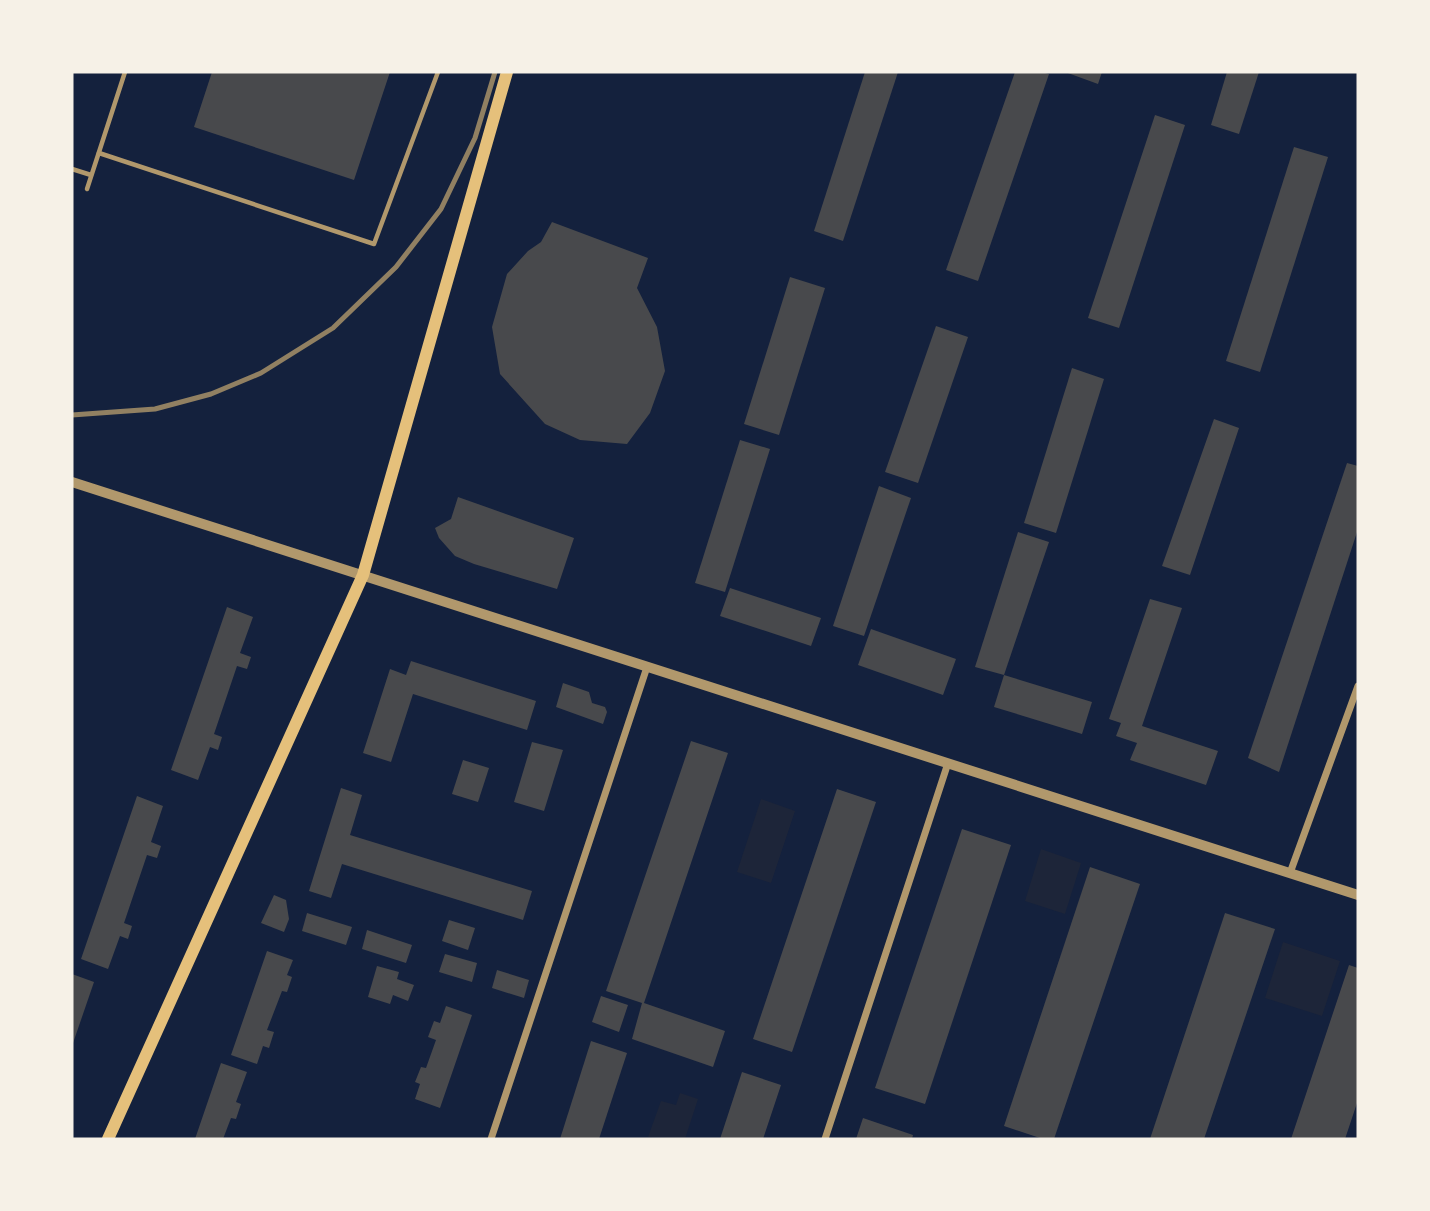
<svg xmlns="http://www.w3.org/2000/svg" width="1430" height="1211" viewBox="0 0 1430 1211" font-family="Quicksand,sans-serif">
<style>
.green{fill:#1d2539}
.building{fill:#48494c}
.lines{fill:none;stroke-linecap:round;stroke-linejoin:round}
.service{stroke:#b1986c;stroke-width:4.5}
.minor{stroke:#b1986c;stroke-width:7}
.tertiary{stroke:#b1986c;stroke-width:10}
.secondary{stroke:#e5c07b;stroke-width:12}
.rail{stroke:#918062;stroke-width:5}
</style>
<rect width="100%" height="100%" fill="#14213d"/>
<g class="green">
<path d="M 761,799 L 795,811 L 771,883 L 737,872 Z"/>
<path d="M 1041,849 L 1081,863 L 1065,914 L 1025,901 Z"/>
<path d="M 1283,942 L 1340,961 L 1322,1016 L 1265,998 Z"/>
<path d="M 680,1093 L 698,1099 L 685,1139 L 648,1137 L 661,1101 L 676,1105 Z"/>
</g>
<g class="building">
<path d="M 212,72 L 390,72 L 354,180 L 194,127 Z"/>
<path d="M 865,72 L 898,72 L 843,241 L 814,231 Z"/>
<path d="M 1015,72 L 1042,72 L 1049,74 L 978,281 L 946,270 Z"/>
<path d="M 1065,72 L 1102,72 L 1098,84 Z"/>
<path d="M 1227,72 L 1259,72 L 1239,134 L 1211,125 Z"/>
<path d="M 1155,115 L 1185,125 L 1119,328 L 1088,318 Z"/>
<path d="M 1294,147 L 1328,157 L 1260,372 L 1226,361 Z"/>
<path d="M 552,222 L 648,258 L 637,288 L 657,327 L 665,371 L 650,413 L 627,444 L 580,440 L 545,424 L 500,374 L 492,327 L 507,274 L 528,251 L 541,242 Z"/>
<path d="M 790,277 L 825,288 L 779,435 L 744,424 Z"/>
<path d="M 936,326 L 968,337 L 918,483 L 885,472 Z"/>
<path d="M 1072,368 L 1104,379 L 1056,533 L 1024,523 Z"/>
<path d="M 1214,419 L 1239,428 L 1190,575 L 1162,566 Z"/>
<path d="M 740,440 L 770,449 L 725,592 L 695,583 Z"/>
<path d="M 1347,463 L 1358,466 L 1358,529 L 1279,772 L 1248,758 Z"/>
<path d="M 879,486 L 911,498 L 864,636 L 833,626 Z"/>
<path d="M 458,497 L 574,538 L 557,589 L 474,564 L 455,556 L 439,538 L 435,528 L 451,519 Z"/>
<path d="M 1018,532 L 1049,542 L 1004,675 L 975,667 Z"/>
<path d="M 730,588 L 821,618 L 811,646 L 720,616 Z"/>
<path d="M 1150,599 L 1182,608 L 1142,726 L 1218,751 L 1206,785 L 1130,760 L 1137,743 L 1116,736 L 1121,723 L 1109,719 Z"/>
<path d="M 227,607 L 253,617 L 240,653 L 251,657 L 247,669 L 237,666 L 214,734 L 222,737 L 218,750 L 210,747 L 198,780 L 171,770 Z"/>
<path d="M 871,629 L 956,659 L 943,695 L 858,665 Z"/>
<path d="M 411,661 L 536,701 L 527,730 L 413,694 L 391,762 L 363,753 L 390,669 L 406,675 Z"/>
<path d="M 1004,675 L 1092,702 L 1082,734 L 994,707 Z"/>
<path d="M 563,683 L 589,692 L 592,703 L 605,707 L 607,712 L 603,724 L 556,707 Z"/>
<path d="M 691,741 L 728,753 L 644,1003 L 725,1031 L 713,1067 L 632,1039 L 642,1003 L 606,991 Z"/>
<path d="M 532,742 L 563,750 L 544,811 L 514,802 Z"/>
<path d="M 463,760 L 489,768 L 478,802 L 452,794 Z"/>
<path d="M 341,788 L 362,795 L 350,835 L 532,891 L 523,920 L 342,864 L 331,898 L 309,891 Z"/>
<path d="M 837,789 L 876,802 L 792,1052 L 753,1039 Z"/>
<path d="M 137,796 L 163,806 L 151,842 L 161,846 L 157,858 L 147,855 L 124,923 L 132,926 L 128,939 L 120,936 L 108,969 L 81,959 Z"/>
<path d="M 962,829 L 1011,845 L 925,1104 L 875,1088 Z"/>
<path d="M 1090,867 L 1140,884 L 1054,1139 L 1043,1139 L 1004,1126 Z"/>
<path d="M 274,895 L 286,900 L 289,919 L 284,932 L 261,923 Z"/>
<path d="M 307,913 L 352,927 L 346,945 L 302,931 Z"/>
<path d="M 1225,913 L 1275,929 L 1204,1139 L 1150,1139 Z"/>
<path d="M 449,920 L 475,928 L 468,950 L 442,941 Z"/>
<path d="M 367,930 L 412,945 L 406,963 L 362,949 Z"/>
<path d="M 267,951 L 293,960 L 287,975 L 292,977 L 287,992 L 282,991 L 267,1030 L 274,1032 L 269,1048 L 263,1046 L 257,1064 L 231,1055 Z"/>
<path d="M 445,954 L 477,963 L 472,982 L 439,972 Z"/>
<path d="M 1349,965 L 1358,968 L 1358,1100 L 1345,1139 L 1291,1139 Z"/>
<path d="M 377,966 L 399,972 L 397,979 L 414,985 L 408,1001 L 393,995 L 390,1004 L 368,997 Z"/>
<path d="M 497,970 L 529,980 L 524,998 L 492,988 Z"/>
<path d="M 72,974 L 94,982 L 72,1046 Z"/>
<path d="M 601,996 L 628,1005 L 619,1032 L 592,1022 Z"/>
<path d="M 446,1006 L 472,1015 L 440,1108 L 415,1099 L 420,1084 L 415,1082 L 421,1067 L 426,1068 L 436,1040 L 428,1037 L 434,1021 L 440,1023 Z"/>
<path d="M 591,1041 L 627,1053 L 599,1139 L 560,1139 Z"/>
<path d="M 221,1063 L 247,1072 L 236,1102 L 241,1104 L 236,1119 L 231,1118 L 223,1139 L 195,1139 Z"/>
<path d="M 742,1072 L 781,1085 L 763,1139 L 720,1139 Z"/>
<path d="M 863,1118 L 913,1135 L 912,1139 L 856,1139 Z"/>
</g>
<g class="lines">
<g class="service">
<path d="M 99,153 L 374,244 L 438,72"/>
<path d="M 72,169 L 91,175"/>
<path d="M 87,189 L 125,72"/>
</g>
<g class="minor">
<path d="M 1290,873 L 1358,686"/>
<path d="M 491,1139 L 647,667"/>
<path d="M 825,1139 L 948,763"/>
</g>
<path class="tertiary" d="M 72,482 L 1358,895"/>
<path class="secondary" d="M 108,1139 L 363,575 L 507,72"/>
<path class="rail" d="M 72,415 L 155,409 L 211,394 L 261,373 L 333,328 L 396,267 L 441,209 L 475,138 L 495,72"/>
</g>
<rect width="1430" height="1211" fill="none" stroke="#f6f1e7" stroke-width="147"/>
</svg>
